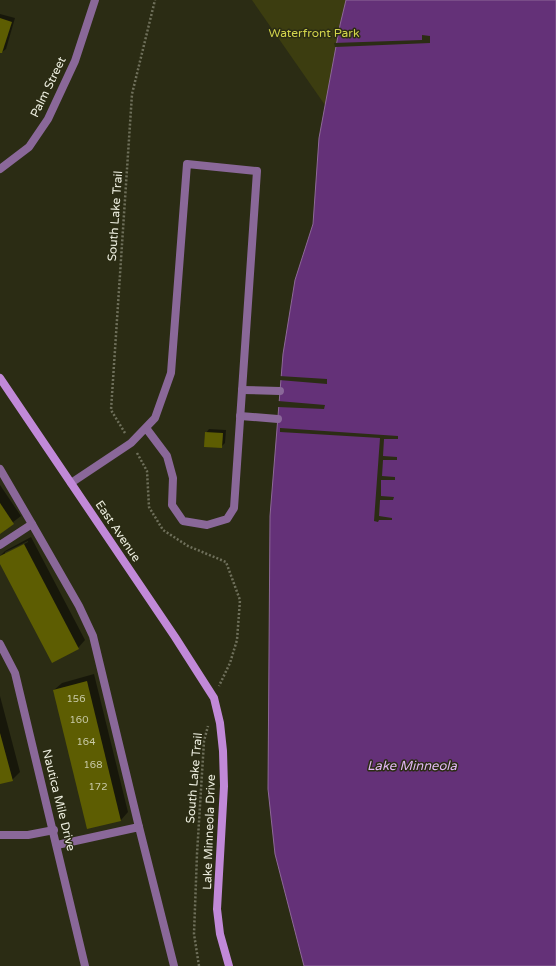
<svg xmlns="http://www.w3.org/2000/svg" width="556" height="966" viewBox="0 0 556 966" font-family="'Varela Round',sans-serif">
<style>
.green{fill:#3c3d10}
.water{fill:#643178;stroke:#8d6997}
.pier{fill:#2b2c14}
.shadow{fill:#0007;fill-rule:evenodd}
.building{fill:#5d5d02}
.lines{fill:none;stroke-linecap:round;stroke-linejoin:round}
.path{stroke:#6f705b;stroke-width:2.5;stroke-dasharray:2 2;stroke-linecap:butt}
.lane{stroke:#8a6899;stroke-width:8}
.street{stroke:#8a6899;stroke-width:8}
.secondary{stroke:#c189d8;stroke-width:8}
.labels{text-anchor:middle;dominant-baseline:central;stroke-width:3;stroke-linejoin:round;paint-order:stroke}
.number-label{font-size:10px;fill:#c8c9a7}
.park-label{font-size:12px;fill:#d2d44b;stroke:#2b2c14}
.street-label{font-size:12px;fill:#ecedde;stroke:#2b2c14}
.water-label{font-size:13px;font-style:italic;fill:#e1b8f3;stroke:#2b2c14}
</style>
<rect width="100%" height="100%" fill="#2b2c14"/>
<path class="green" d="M 252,0 L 358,0 L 327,108 Z"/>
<path class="water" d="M 346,0 L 556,0 L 556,966 L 304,966 L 275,854 L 268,789 L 270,516 L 283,354 L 295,280 L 313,224 L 319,138 L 340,25 Z"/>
<g class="pier">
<path d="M 422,35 L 430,36 L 430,43 L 335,47 L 334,43 L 422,40 Z"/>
<path d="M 279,376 L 327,379 L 327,384 L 279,380 Z"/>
<path d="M 278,401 L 325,405 L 324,409 L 278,407 Z"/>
<path d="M 280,428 L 398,436 L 398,439 L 384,439 L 383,456 L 397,457 L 397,460 L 383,460 L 382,476 L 395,477 L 395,480 L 381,480 L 381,496 L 394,497 L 393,500 L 380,500 L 379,516 L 392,518 L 392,520 L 379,520 L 378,522 L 374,521 L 380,438 L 280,432 Z"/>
</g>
<g class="shadow">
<path d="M 0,14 L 15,18 L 6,49 L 2,52 L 0,52 Z"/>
<path d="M 209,429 L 226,430 L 225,443 L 221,447 L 206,433 Z"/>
<path d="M 0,485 L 21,516 L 0,532 Z"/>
<path d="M 31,537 L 85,640 L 78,648 L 0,562 L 0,556 L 5,551 ZM 28,541 L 28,542 L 5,554 L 5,552 Z"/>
<path d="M 94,674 L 128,812 L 121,820 L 88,828 L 54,690 L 62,683 Z"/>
<path d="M 0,696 L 20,772 L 12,780 L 0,783 Z"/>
</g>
<g class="building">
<path d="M 0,18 L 12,22 L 2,53 L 0,53 Z"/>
<path d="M 205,432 L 223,433 L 222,448 L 204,447 Z"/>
<path d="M 0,503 L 14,524 L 0,534 Z"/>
<path d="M 24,544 L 79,649 L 52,663 L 0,564 L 0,556 Z"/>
<path d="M 87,681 L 121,821 L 87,829 L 53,690 Z"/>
<path d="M 0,733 L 13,781 L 0,784 Z"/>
</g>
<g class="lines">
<g class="path">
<path d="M 125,433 L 111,410 L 132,94 L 155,0"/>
<path d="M 137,453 L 147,471 L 149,507 L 163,530 L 188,546 L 226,562 L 240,600 L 237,640 L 230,663 L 219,686"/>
<path d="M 199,966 L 194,934 L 197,854 L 204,741 L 208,726"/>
</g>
<g class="lane">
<path d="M 242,390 L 280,391"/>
<path d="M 240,416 L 278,419"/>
<path d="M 0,469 L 32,524"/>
<path d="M 71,483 L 131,443 L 155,418 L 171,373 L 187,164 L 257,171 L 234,508 L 227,519 L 207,525 L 183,521 L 172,505 L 173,478 L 167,456 L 146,428"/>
<path d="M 0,545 L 32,524 L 79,606 L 93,636 L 139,827"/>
<path d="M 57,845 L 139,827 L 174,966"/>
</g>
<g class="street">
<path d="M 0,169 L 29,147 L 48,119 L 75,61 L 95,0"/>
<path d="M 0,644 L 15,673 L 85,966"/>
<path d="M 0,835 L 28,835 L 54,830"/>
</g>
<path class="secondary" d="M 0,378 L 175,637 L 214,698 L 220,723 L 223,751 L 224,786 L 217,909 L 220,934 L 229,966"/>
</g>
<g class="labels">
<g class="number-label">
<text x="76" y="699">156</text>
<text x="79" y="720">160</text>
<text x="86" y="742">164</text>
<text x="93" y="765">168</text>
<text x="98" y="787">172</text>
</g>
<g class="park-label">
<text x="314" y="33">Waterfront Park</text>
</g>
<g class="street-label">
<text transform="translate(48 87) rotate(-64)">Palm Street</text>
<text transform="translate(115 216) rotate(-86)">South Lake Trail</text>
<text transform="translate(118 531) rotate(56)">East Avenue</text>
<text transform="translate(194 778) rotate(-85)">South Lake Trail</text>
<text transform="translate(59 800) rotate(76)">Nautica Mile Drive</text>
<text transform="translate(209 832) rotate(-88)">Lake Minneola Drive</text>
</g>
<g class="water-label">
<text x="412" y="766">Lake Minneola</text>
</g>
</g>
</svg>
